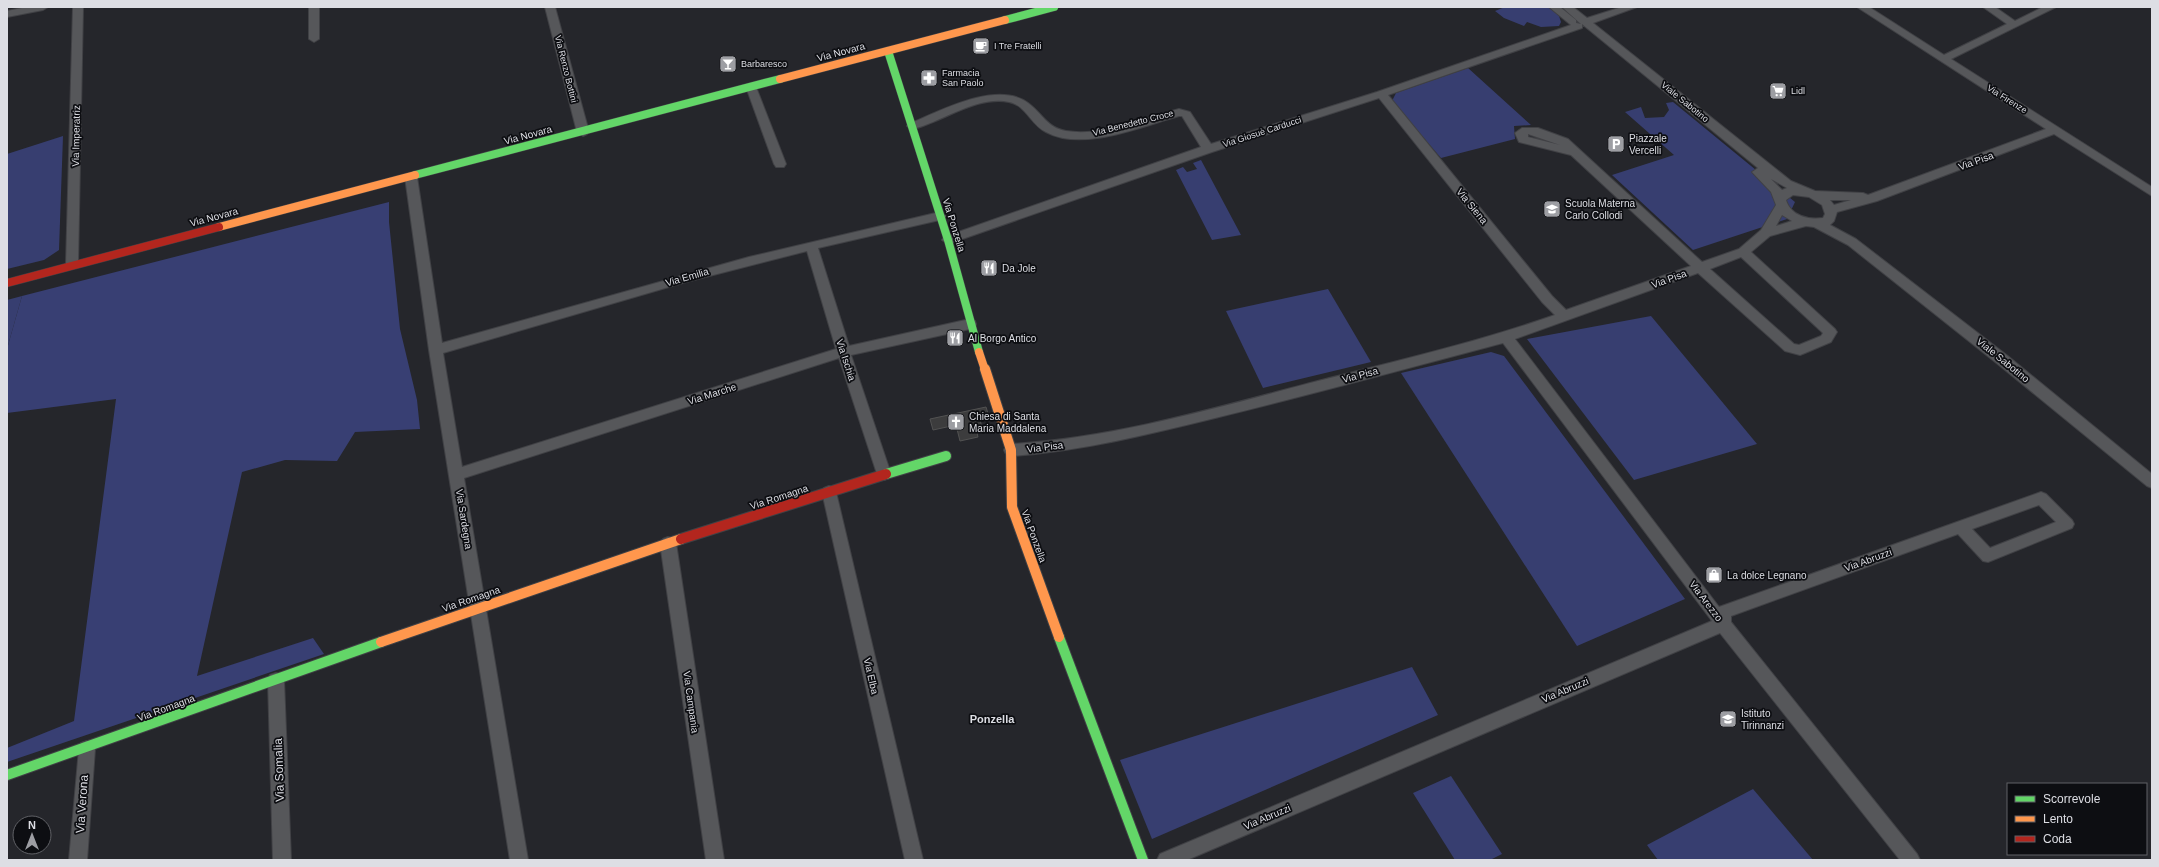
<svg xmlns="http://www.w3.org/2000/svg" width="2159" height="867" viewBox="0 0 2159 867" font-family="Arial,sans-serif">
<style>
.green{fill:#373e70}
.forest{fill:#383f73}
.building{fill:#3c3c3d;stroke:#525252}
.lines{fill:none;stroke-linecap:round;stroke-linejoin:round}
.street-casing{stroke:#404145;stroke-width:2}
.fast-far1-casing{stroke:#404145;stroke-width:9}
.fast-casing{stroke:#404145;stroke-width:12}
.slow-far1-casing{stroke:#404145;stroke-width:9}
.slow-casing{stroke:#404145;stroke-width:12}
.jam-far1-casing{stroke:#404145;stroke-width:9}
.jam-casing{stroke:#404145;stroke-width:12}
.street{fill:#56575a;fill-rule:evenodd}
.fast-far1{stroke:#63d668;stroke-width:8}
.fast{stroke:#63d668;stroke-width:10}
.slow-far1{stroke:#ff974d;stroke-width:8}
.slow{stroke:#ff974d;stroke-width:10}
.jam-far1{stroke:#b3261e;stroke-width:8}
.jam{stroke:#b3261e;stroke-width:10}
.labels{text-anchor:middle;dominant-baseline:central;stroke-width:3.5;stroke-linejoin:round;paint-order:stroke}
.far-poi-label{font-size:9px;fill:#dddee4;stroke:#0d0e12;text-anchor:start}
.far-street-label{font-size:9px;fill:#dddee4;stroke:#0d0e12}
.street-label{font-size:10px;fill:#dddee4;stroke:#0d0e12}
.poi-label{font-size:10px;fill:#dddee4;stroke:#0d0e12;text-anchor:start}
.neighbourhood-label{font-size:11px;font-weight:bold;fill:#dddee4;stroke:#0d0e12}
.near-street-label{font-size:12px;fill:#dddee4;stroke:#0d0e12}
</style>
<rect width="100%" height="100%" fill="#25262b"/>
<g class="green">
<path d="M 1505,7 L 1550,7 L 1559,16 L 1561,22 L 1559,26 L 1541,27 L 1527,22 L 1524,26 L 1504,18 L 1495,11 Z"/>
<path d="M 1468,68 L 1531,125 L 1514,126 L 1515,139 L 1441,158 L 1392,101 L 1396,93 Z"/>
<path d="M 1673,102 L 1795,202 L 1787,219 L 1693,250 L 1612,175 L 1674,155 L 1625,112 L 1641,107 L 1645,118 L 1664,117 L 1669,110 L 1666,103 Z"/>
<path d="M 63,136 L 59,250 L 44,260 L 7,269 L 7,154 Z"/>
<path d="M 1201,160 L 1241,235 L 1212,240 L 1176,170 L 1183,167 L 1187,172 L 1197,169 L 1193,163 Z"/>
<path d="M 1328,289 L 1371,362 L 1263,388 L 1226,311 Z"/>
<path d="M 22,296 L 7,349 L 7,300 Z"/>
<path d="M 1651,316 L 1757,444 L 1634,480 L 1527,339 Z"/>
<path d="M 1491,352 L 1504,356 L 1685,599 L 1577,646 L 1401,373 Z"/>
<path d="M 1412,667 L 1438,715 L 1152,839 L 1120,760 Z"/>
<path d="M 1451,776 L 1502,854 L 1490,860 L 1455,860 L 1413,793 Z"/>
<path d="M 1753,789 L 1813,860 L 1658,860 L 1647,845 Z"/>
</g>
<path class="forest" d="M 389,202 L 389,222 L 400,329 L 417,400 L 420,429 L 355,432 L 337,461 L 285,460 L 242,472 L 197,676 L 313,638 L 324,654 L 7,762 L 7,748 L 74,721 L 116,399 L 7,413 L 7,349 L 22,296 Z"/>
<path class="building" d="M 986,407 L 989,417 L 980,420 L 982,427 L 976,429 L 978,437 L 960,441 L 956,425 L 933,430 L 930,419 Z"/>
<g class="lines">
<defs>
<g id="street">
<path d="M 27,7 L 48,7 L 43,10 L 7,17 L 7,11 Z"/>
<path d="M 73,7 L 83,7 L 78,265 L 72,269 L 66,265 Z"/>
<path d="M 309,7 L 319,7 L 319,39 L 314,42 L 309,39 Z"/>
<path d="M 545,7 L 555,7 L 589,132 L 587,134 L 583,136 L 577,132 Z"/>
<path d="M 1549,7 L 1560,7 L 1576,20 L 1576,23 L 1581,24 L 1562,7 L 1573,7 L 1587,18 L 1622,7 L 1637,7 L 1593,23 L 1791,181 L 1815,191 L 1863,193 L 1868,195 L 2046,129 L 1857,7 L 1869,7 L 1944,55 L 2007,24 L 1983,7 L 1995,7 L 2015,21 L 2043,7 L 2056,7 L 1951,59 L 2152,187 L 2152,196 L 2054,134 L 1877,201 L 1837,212 L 1834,221 L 1830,225 L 1856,239 L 2009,357 L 2152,474 L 2152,488 L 2147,486 L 1999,365 L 1848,245 L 1814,227 L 1806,226 L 1770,236 L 1751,252 L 1835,329 L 1837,332 L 1831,342 L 1805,353 L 1800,355 L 1785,351 L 1698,273 L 1515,339 L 1719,607 L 2041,492 L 2046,494 L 2072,520 L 2074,524 L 2072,528 L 1988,562 L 1983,561 L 1958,534 L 1731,616 L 1731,622 L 1917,854 L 1920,860 L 1900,860 L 1720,633 L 1187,860 L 1157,860 L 1160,854 L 1712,621 L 1503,343 C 1408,368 1314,394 1219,417 C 1150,434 1082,451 1011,456 L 1006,454 L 1004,450 L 1006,446 L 1011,444 C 1112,438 1212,409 1310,383 C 1392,362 1475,343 1555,315 L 1542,302 L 1379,98 L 1212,152 L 948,244 L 942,240 L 944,237 L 1201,147 L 1182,116 L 1179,116 C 1142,126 1083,152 1046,132 C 1031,125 1026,105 1009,102 C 978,95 942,122 913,129 L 907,126 L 909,124 C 940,111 997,80 1028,103 C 1042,113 1047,128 1066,131 C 1103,137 1143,118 1179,109 L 1190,112 L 1211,144 L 1377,92 L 1571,25 ZM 1582,24 L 1758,168 L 1752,172 L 1771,192 L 1776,205 L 1761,230 L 1739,249 L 1702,262 L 1568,139 L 1538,128 L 1522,128 L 1515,133 L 1519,142 L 1571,155 L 1691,266 L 1566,310 L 1552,296 L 1388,95 L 1582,28 ZM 1528,134 L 1560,145 L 1528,137 ZM 1771,179 L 1787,188 L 1782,190 ZM 1793,195 L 1809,197 L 1822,205 L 1825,214 L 1823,218 C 1808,220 1791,216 1786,200 ZM 1830,200 L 1851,200 L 1834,205 ZM 1782,215 L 1792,221 L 1776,226 ZM 1741,257 L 1823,333 L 1821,336 L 1799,345 L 1794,344 L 1710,269 ZM 2039,505 L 2056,522 L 1990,548 L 1972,529 Z"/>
<path d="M 751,84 L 756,87 L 786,164 L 784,167 L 776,167 L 774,164 L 746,87 Z"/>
<path d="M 411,173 L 417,177 L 442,343 L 749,257 L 940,212 L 946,216 L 944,219 L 818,248 L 849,346 L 970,319 L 975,321 L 976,324 L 975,327 L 970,329 L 851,355 L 891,474 L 889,478 L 884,480 L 879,478 L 877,474 L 839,358 L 464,478 L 528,860 L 510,860 L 429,350 L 405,177 ZM 807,251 L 836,349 L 462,467 L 443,353 L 686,282 Z"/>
<path d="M 829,486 L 834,488 L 836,492 L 923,860 L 905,860 L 822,492 L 824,488 Z"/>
<path d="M 668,537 L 673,539 L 676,543 L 724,860 L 706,860 L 660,543 L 663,539 Z"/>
<path d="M 276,673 L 282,675 L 284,680 L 291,860 L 273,860 L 268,680 L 270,675 Z"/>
<path d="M 87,741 L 93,743 L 95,749 L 87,860 L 69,860 L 79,749 L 81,743 Z"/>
</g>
<g id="fast-far1">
<path d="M 1005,20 L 1054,7"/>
<path d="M 888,51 L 948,240 L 979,352"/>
<path d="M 415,175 L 780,79"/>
</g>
<g id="fast">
<path d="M 886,474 L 946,456"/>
<path d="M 1059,637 L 1143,860"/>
<path d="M 7,775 L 381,642"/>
</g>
<g id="slow-far1">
<path d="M 780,79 L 1005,20"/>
<path d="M 219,227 L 415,175"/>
<path d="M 979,352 L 985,370"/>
</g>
<g id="slow">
<path d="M 985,369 L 1011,450 L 1012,507 L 1059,637"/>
<path d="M 381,642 L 681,539"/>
</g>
<path id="jam-far1" d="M 7,283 L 219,227"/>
<path id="jam" d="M 681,539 L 886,474"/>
</defs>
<use href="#street" class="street-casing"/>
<use href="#fast-far1" class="fast-far1-casing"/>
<use href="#fast" class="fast-casing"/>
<use href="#slow-far1" class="slow-far1-casing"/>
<use href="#slow" class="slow-casing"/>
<use href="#jam-far1" class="jam-far1-casing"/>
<use href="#jam" class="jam-casing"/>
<use href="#street" class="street"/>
<use href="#fast-far1" class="fast-far1"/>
<use href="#fast" class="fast"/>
<use href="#slow-far1" class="slow-far1"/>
<use href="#slow" class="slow"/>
<use href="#jam-far1" class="jam-far1"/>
<use href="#jam" class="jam"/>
</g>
<defs>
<symbol id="cafe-square" viewBox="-11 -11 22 22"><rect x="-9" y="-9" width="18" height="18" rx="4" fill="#9d9ea3" stroke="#0d0e12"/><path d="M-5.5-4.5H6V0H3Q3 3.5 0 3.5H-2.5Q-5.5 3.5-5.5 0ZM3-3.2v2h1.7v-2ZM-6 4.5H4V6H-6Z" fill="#fff"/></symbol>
<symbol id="bar-square" viewBox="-11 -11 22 22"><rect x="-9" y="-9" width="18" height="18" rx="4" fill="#9d9ea3" stroke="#0d0e12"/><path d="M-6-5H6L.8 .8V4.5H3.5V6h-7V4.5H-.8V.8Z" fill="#fff"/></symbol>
<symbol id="pharmacy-square" viewBox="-11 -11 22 22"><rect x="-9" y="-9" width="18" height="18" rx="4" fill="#9d9ea3" stroke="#0d0e12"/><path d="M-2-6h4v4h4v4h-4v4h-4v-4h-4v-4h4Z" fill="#fff"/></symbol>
<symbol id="supermarket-square" viewBox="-11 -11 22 22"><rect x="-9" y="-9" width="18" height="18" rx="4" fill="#9d9ea3" stroke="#0d0e12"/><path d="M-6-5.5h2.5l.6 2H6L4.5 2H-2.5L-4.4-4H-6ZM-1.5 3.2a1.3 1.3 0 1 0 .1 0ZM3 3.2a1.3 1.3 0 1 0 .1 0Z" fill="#fff"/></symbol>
<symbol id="parking-square" viewBox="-11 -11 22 22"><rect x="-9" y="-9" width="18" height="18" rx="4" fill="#9d9ea3" stroke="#0d0e12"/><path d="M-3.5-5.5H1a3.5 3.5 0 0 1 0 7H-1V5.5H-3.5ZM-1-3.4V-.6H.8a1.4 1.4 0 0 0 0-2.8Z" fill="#fff"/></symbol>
<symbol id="school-square" viewBox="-11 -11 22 22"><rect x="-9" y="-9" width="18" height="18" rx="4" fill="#9d9ea3" stroke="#0d0e12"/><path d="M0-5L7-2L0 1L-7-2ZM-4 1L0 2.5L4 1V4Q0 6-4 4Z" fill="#fff"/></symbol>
<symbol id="restaurant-square" viewBox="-11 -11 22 22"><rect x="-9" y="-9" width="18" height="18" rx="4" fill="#9d9ea3" stroke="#0d0e12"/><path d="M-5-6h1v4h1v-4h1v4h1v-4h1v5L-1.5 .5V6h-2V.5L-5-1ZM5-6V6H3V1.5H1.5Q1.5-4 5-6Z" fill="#fff"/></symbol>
<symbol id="church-square" viewBox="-11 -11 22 22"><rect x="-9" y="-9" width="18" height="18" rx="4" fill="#9d9ea3" stroke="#0d0e12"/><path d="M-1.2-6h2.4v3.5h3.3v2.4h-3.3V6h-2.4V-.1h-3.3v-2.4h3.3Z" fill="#fff"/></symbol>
<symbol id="shop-square" viewBox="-11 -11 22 22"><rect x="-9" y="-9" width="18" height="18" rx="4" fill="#9d9ea3" stroke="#0d0e12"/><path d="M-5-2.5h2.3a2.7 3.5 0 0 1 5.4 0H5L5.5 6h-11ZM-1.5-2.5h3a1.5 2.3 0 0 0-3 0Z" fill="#fff"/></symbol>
</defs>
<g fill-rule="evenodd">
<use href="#cafe-square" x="971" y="36" width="20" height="20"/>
<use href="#bar-square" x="718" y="54" width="20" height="20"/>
<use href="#pharmacy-square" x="919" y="68" width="20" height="20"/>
<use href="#supermarket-square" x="1768" y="81" width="20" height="20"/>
<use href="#parking-square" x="1606" y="134" width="20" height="20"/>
<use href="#school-square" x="1542" y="199" width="20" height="20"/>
<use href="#restaurant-square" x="979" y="258" width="20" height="20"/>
<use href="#restaurant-square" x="945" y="328" width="20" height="20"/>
<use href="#church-square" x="946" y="412" width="20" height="20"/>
<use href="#shop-square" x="1704" y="565" width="20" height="20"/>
<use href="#school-square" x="1718" y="709" width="20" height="20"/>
</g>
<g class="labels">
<g class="far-poi-label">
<text x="994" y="46">I Tre Fratelli</text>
<text x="741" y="64">Barbaresco</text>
<text x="942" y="73">Farmacia<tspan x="942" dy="10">San Paolo</tspan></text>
<text x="1791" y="91">Lidl</text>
</g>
<g class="far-street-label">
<text transform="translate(566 69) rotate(76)">Via Renzo Bottini</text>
<text transform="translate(2007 99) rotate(32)">Via Firenze</text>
<text transform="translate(1685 102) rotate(39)">Viale Sabotino</text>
<text transform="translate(1133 123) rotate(-14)">Via Benedetto Croce</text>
<text transform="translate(1262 132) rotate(-18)">Via Giosuè Carducci</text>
</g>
<g class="street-label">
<text transform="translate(841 52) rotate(-15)">Via Novara</text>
<text transform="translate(528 135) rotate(-15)">Via Novara</text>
<text transform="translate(76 136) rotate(-89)">Via Imperatriz</text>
<text transform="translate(1976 161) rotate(-20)">Via Pisa</text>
<text transform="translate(1472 206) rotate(51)">Via Siena</text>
<text transform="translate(214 217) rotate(-15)">Via Novara</text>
<text transform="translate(954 225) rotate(73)">Via Ponzella</text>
<text transform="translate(687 277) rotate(-16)">Via Emilia</text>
<text transform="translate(1669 279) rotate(-20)">Via Pisa</text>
<text transform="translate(846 360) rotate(72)">Via Ischia</text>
<text transform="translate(2003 360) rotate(39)">Viale Sabotino</text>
<text transform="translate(1360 375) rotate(-15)">Via Pisa</text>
<text transform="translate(712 394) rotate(-18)">Via Marche</text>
<text transform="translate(1045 447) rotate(-7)">Via Pisa</text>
<text transform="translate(779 497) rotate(-18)">Via Romagna</text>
<text transform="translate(464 519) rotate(81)">Via Sardegna</text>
<text transform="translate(1034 536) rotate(70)">Via Ponzella</text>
<text transform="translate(1868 560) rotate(-20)">Via Abruzzi</text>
<text transform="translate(471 599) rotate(-19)">Via Romagna</text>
<text transform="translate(1706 601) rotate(53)">Via Arezzo</text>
<text transform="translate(871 676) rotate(77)">Via Elba</text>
<text transform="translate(1565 690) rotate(-23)">Via Abruzzi</text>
<text transform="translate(691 702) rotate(82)">Via Campania</text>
<text transform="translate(166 708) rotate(-20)">Via Romagna</text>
<text transform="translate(1267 817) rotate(-23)">Via Abruzzi</text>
</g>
<g class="poi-label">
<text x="1629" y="138">Piazzale<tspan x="1629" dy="12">Vercelli</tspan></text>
<text x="1565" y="203">Scuola Materna<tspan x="1565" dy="12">Carlo Collodi</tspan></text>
<text x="1002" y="268">Da Jole</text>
<text x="968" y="338">Al Borgo Antico</text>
<text x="969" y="416">Chiesa di Santa<tspan x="969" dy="12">Maria Maddalena</tspan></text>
<text x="1727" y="575">La dolce Legnano</text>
<text x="1741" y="713">Istituto<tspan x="1741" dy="12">Tirinnanzi</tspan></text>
</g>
<g class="neighbourhood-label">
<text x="992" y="719">Ponzella</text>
</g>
<g class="near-street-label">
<text transform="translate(279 770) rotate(-92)">Via Somalia</text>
<text transform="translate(82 804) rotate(-86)">Via Verona</text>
</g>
</g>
<rect width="2159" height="867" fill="none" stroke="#dddee4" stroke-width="16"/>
<rect x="2007" y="783" width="140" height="72" fill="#0d0e12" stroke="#606166"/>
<rect x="2015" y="796" width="20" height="6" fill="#63d668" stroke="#606166"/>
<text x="2043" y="803" font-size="12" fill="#dddee4">Scorrevole</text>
<rect x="2015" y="816" width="20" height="6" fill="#ff974d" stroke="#606166"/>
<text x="2043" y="823" font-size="12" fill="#dddee4">Lento</text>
<rect x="2015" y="836" width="20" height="6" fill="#b3261e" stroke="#606166"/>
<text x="2043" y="843" font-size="12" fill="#dddee4">Coda</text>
<g transform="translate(32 835)"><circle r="19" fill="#0d0e12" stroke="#606166"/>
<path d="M0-3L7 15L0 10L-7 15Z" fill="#9d9ea3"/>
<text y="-6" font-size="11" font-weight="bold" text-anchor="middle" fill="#dddee4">N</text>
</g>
</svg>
